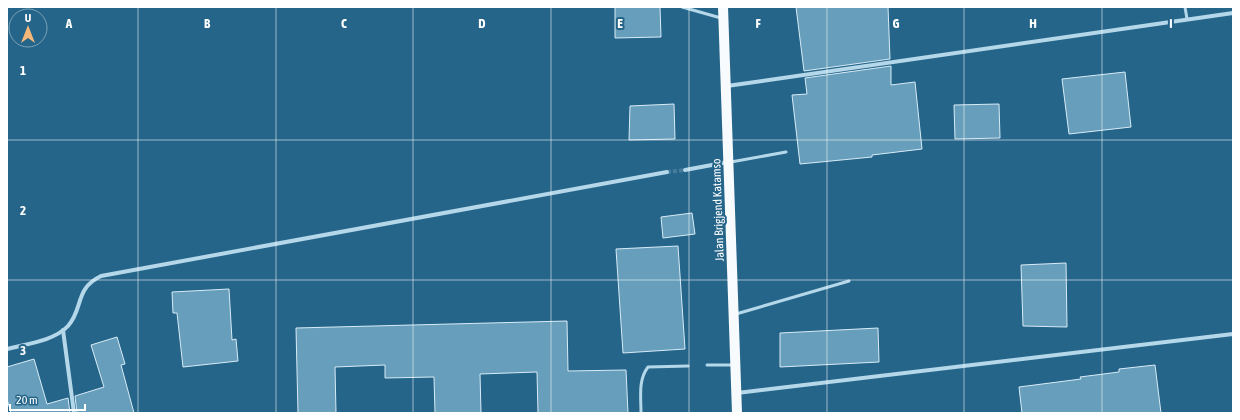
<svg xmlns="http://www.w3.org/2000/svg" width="1240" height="420" viewBox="0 0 1240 420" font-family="'Asap Condensed',sans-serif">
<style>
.building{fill:#679ebb;stroke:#d8ecf7}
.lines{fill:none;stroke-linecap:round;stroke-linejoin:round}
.minor-tunnel{stroke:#477c9c;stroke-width:4;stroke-dasharray:4 2;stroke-linecap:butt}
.service{stroke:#b4d7e9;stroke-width:3}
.minor{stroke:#b4d7e9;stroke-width:4}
.primary{stroke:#f7fbfe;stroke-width:10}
.grid{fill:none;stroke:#fff;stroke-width:1;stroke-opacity:0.55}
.labels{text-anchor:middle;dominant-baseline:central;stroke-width:4;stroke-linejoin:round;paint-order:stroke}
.street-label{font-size:12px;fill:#fff;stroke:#26658a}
.grid-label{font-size:13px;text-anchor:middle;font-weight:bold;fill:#fff;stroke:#26658a;stroke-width:4;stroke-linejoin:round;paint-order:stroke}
</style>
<rect width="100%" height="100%" fill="#26658a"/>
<g class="building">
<path d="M 615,7 L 660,7 L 661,37 L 615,38 Z"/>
<path d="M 796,7 L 888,7 L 890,59 L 804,71 Z"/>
<path d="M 891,66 L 891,85 L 915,82 L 922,149 L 872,155 L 872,157 L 800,164 L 792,95 L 807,94 L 805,78 Z"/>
<path d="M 1125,72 L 1131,127 L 1069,134 L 1062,79 Z"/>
<path d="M 674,104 L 675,139 L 629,140 L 630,106 Z"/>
<path d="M 999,104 L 1000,138 L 955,139 L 954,105 Z"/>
<path d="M 692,213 L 695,234 L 663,238 L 661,217 Z"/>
<path d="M 678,246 L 685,349 L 623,353 L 616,249 Z"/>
<path d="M 1066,263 L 1067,327 L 1023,326 L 1021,265 Z"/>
<path d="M 229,289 L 232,340 L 236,339 L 238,361 L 183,367 L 177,313 L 173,313 L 172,292 Z"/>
<path d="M 567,321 L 568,371 L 626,370 L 628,413 L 538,413 L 537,372 L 480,374 L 481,413 L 435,413 L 434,377 L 385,378 L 385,365 L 335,367 L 336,413 L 298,413 L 296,328 Z"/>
<path d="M 878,328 L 879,362 L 780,367 L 780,333 Z"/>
<path d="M 117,337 L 125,364 L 121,365 L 134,413 L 77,413 L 75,396 L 104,387 L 91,345 Z"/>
<path d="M 34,359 L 47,404 L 68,398 L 70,413 L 11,413 L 7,399 L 7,367 Z"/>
<path d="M 1155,365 L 1161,413 L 1022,413 L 1019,387 L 1081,379 L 1080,377 L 1119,372 L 1119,369 Z"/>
</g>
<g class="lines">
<path class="minor-tunnel" d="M 667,172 L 685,170"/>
<g class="service">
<path d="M 682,7 L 721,18"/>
<path d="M 1185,7 L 1187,19"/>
<path d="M 731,162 L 786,152"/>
<path d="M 736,314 L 849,281"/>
<path d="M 707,365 L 735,365"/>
<path d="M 641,413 C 641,397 638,380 648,367 L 688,366"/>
</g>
<g class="minor">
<path d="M 727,86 L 1233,13"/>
<path d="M 685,170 L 728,162"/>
<path d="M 63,330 L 74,413"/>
<path d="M 7,349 C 26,344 54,341 68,326 C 84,308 74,289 101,276 L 667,172"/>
<path d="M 737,393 L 1233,334"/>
</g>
<path class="primary" d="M 723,7 L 737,413"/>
</g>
<path class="grid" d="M 138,7 L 138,413M 276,7 L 276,413M 413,7 L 413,413M 551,7 L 551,413M 689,7 L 689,413M 827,7 L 827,413M 964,7 L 964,413M 1102,7 L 1102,413M 7,140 L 1233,140M 7,280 L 1233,280"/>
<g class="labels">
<g class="street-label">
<text transform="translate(718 210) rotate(-92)">Jalan Brigjend Katamso</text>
</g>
</g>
<g class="grid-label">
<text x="69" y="28">A</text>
<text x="207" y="28">B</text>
<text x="344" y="28">C</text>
<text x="482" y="28">D</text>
<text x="620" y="28">E</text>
<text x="758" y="28">F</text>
<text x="896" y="28">G</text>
<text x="1033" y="28">H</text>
<text x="1171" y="28">I</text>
<text x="23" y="75">1</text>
<text x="23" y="215">2</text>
<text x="23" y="355">3</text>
</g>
<rect width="1240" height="420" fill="none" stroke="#ffffff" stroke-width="16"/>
<g transform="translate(28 28)"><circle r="19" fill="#26658a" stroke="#7da3b9"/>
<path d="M0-3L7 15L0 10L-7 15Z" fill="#f2b779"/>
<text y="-6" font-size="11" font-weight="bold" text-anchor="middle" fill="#ffffff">U</text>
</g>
<path d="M10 404v6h75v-6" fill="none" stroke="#ffffff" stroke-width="2"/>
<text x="16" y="404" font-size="12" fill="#ffffff" stroke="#26658a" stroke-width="3" paint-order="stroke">20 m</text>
</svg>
